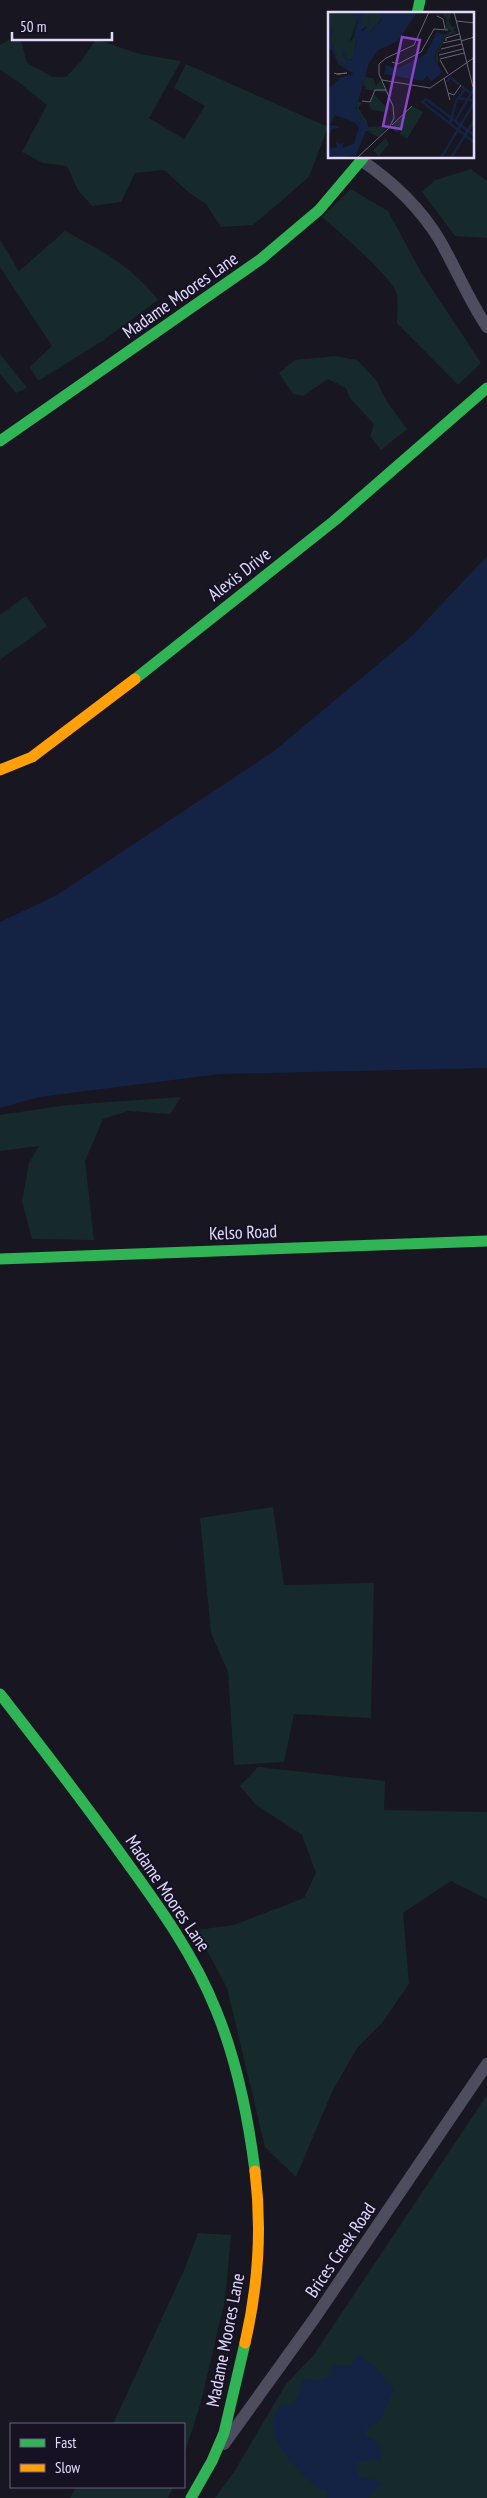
<svg xmlns="http://www.w3.org/2000/svg" width="487" height="2498" viewBox="0 0 487 2498" font-family="'PT Sans Narrow',sans-serif">
<style>
.green{fill:#162a2c}
.water{fill:#142343}
.lines{fill:none;stroke-linecap:round;stroke-linejoin:round}
.street{stroke:#4e4c5f;stroke-width:12}
.fast{stroke:#30b455;stroke-width:11}
.slow{stroke:#ff9f0a;stroke-width:11}
.labels{text-anchor:middle;dominant-baseline:central;stroke-width:4;stroke-linejoin:round;paint-order:stroke}
.street-label{font-size:18px;fill:#e0dafb;stroke:#161224}
.inset-river{fill:none;stroke:#142343;stroke-width:2.5}
.inset-road{fill:none;stroke:#686478;stroke-width:1}
.view{fill:#8a46c8;fill-opacity:0.15;stroke:#8a46c8;stroke-width:2.5}
.inset-edge{fill:none;stroke:#e0dafb;stroke-width:2.5}
</style>
<rect width="100%" height="100%" fill="#181620"/>
<g class="green">
<path d="M 11,39 L 21,40 L 27,63 L 53,77 L 66,77 L 82,60 L 96,39 L 139,54 L 181,61 L 149,118 L 184,139 L 205,106 L 174,88 L 186,64 L 328,127 L 309,177 L 253,225 L 221,227 L 206,204 L 187,191 L 164,170 L 135,173 L 121,202 L 92,206 L 78,190 L 67,166 L 43,163 L 22,152 L 47,105 L 17,81 L 0,70 L 0,45 Z"/>
<path d="M 471,169 L 487,181 L 487,238 L 455,236 L 422,192 L 435,180 Z"/>
<path d="M 351,189 L 388,211 L 422,274 L 481,363 L 458,385 L 397,323 C 397,314 399,300 396,292 C 390,275 337,230 322,217 Z"/>
<path d="M 65,231 C 104,252 129,264 158,300 L 104,340 L 38,381 L 30,367 L 52,346 L 0,267 L 0,240 L 19,271 Z"/>
<path d="M 0,354 L 27,388 L 16,393 L 0,374 Z"/>
<path d="M 336,356 L 357,360 L 376,380 L 387,402 L 407,429 L 381,450 L 370,436 L 374,424 L 350,398 L 346,388 L 328,379 L 303,396 L 293,394 L 279,373 L 295,360 Z"/>
<path d="M 26,596 L 47,626 L 0,660 L 0,615 Z"/>
<path d="M 181,1097 L 170,1114 L 128,1111 L 103,1119 L 85,1161 L 94,1240 L 32,1239 L 22,1201 L 29,1163 L 39,1146 L 0,1151 L 0,1115 L 67,1105 Z"/>
<path d="M 273,1507 L 284,1585 L 374,1583 L 371,1718 L 294,1714 L 284,1762 L 234,1765 L 228,1672 L 211,1633 L 200,1518 Z"/>
<path d="M 258,1767 L 385,1781 L 384,1810 L 487,1812 L 487,1899 L 451,1881 L 403,1913 L 409,1984 L 382,2023 L 357,2048 L 332,2092 L 296,2177 L 265,2147 L 227,1988 L 196,1930 L 234,1925 L 304,1898 L 316,1873 L 302,1835 L 255,1804 L 240,1786 Z"/>
<path d="M 487,2095 L 487,2498 L 215,2498 L 234,2472 L 286,2384 L 313,2356 Z"/>
<path d="M 198,2233 L 231,2235 L 225,2300 L 201,2402 L 184,2455 L 184,2424 L 113,2424 L 185,2268 Z"/>
<path d="M 76,2487 L 173,2487 L 168,2498 L 70,2498 Z"/>
</g>
<g class="water">
<path d="M 487,556 L 487,1068 L 220,1074 L 39,1097 L 0,1108 L 0,922 L 55,896 L 273,752 L 413,635 Z"/>
<path d="M 358,2354 L 378,2369 L 394,2390 L 380,2420 L 367,2429 L 364,2435 L 380,2443 L 381,2460 L 357,2461 L 358,2476 L 383,2482 L 368,2498 L 327,2498 L 326,2490 L 318,2489 C 300,2470 256,2435 279,2407 L 291,2405 L 298,2396 L 303,2378 L 320,2381 L 331,2375 L 332,2365 L 350,2366 Z"/>
</g>
<g class="lines">
<g class="street">
<path d="M 361,160 C 393,182 419,206 439,239 C 456,268 468,299 487,327"/>
<path d="M 224,2444 L 314,2319 L 487,2064"/>
</g>
<g class="fast">
<path d="M 417,14 L 420,0"/>
<path d="M 0,441 L 261,259 L 319,210 L 363,158"/>
<path d="M 135,679 L 334,521 L 487,388"/>
<path d="M 0,1259 L 487,1241"/>
<path d="M 0,1694 C 43,1749 85,1804 126,1861 C 160,1908 194,1955 216,2010 C 237,2061 248,2116 255,2171"/>
<path d="M 191,2498 L 212,2461 L 224,2433 L 245,2343"/>
</g>
<g class="slow">
<path d="M 0,770 L 32,757 L 135,679"/>
<path d="M 245,2343 C 258,2287 262,2228 255,2171"/>
</g>
</g>
<g class="labels">
<g class="street-label">
<text transform="translate(180 295) rotate(-35)">Madame Moores Lane</text>
<text transform="translate(239 574) rotate(-38)">Alexis Drive</text>
<text transform="translate(243 1232) rotate(-2)">Kelso Road</text>
<text transform="translate(168 1893) rotate(56)">Madame Moores Lane</text>
<text transform="translate(340 2250) rotate(-56)">Brices Creek Road</text>
<text transform="translate(225 2340) rotate(-79)">Madame Moores Lane</text>
</g>
</g>
<g transform="translate(328 12)">
<rect width="146" height="146" fill="#181620"/>
<path d="M 2,0 L 23,0 L 30,6 L 22,29 L 29,24 L 25,47 L 19,48 L 18,44 L 15,41 L 20,55 L 11,49 L 2,27 L 6,16 L 1,20 ZM 34,0 L 51,0 L 54,6 L 39,23 L 39,13 L 32,19 ZM 113,0 L 123,0 L 121,10 L 124,15 L 129,14 L 125,18 L 130,20 L 117,25 L 111,39 L 115,38 L 110,40 L 110,52 L 107,46 L 116,23 L 124,19 L 117,16 L 119,7 ZM 37,65 L 45,66 L 48,74 L 52,68 L 59,81 L 36,77 L 39,76 L 35,73 ZM 46,82 L 58,95 L 57,100 L 44,98 L 41,93 ZM 29,89 L 34,91 L 30,96 L 39,109 L 40,115 L 58,114 L 65,106 L 51,125 L 40,120 L 46,120 L 40,117 L 29,98 ZM 84,94 L 95,100 L 79,127 L 72,122 L 73,118 L 68,120 L 63,116 ZM 58,126 L 61,132 L 51,144 L 45,138 Z" fill="#162a2c"/>
<path d="M 23,0 L 35,0 L 33,19 L 37,17 L 40,7 L 42,8 L 39,23 L 54,7 L 51,0 L 89,0 L 70,29 L 50,38 L 41,51 L 28,96 L 40,117 L 47,120 L 38,119 L 28,143 L 6,146 L 7,144 L 0,143 L 0,137 L 9,135 L 8,129 L 12,132 L 16,130 L 14,136 L 26,132 L 31,115 L 26,110 L 7,103 L 2,113 L 9,114 L 11,116 L 4,117 L 0,126 L 0,78 L 12,66 L 26,62 L 10,52 L 5,39 L 0,36 L 0,14 L 1,20 L 6,16 L 2,27 L 11,49 L 20,55 L 14,43 L 14,34 L 19,48 L 24,48 L 29,27 L 28,23 L 22,31 L 19,28 L 23,29 L 26,24 L 30,7 L 26,3 L 24,6 ZM 109,20 L 116,23 L 106,46 L 114,60 L 104,69 L 99,64 L 95,69 L 56,62 L 58,53 L 69,57 L 98,42 Z" fill="#142343"/>
<path class="inset-river" d="M 119,70 L 122,65 L 142,81M 130,86 L 147,89M 93,89 L 147,131M 94,91 L 98,87 L 147,124M 127,109 L 147,75M 122,112 L 128,89 L 137,77M 113,146 L 147,89M 123,146 L 147,107"/>
<path class="inset-road" d="M 126,0 L 145,75M 109,4 L 115,7 L 117,17M 128,9 L 147,11M 118,29 L 118,26 L 131,22M 133,29 L 146,25 L 145,21M 115,31 L 133,27M 113,37 L 134,32M 111,43 L 135,37M 112,47 L 136,41M 112,48 L 120,62M 64,50 L 70,52 L 93,40 L 106,17 L 120,18M 6,61 L 9,62 L 11,62 L 19,61 L 9,62M 116,66 L 122,88M 54,68 L 102,76 L 147,45M 120,81 L 126,83 L 133,73M 34,89 L 42,90 L 47,78 L 58,78M 64,113 L 84,94M 29,146 L 61,116 L 66,106 L 65,94 L 51,62 L 51,52 L 58,46 L 86,33 L 101,0"/>
<path class="view" d="M 74,25 L 92,28 L 73,117 L 55,114 Z"/>
<rect width="146" height="146" class="inset-edge"/>
</g>
<rect x="10" y="2423" width="175" height="65" fill="#161224" stroke="#67627a"/>
<rect x="20" y="2439" width="25" height="8" fill="#30b455" stroke="#67627a"/>
<text x="55" y="2448" font-size="15" fill="#e0dafb">Fast</text>
<rect x="20" y="2464" width="25" height="8" fill="#ff9f0a" stroke="#67627a"/>
<text x="55" y="2473" font-size="15" fill="#e0dafb">Slow</text>
<path d="M12 32v8h100v-8" fill="none" stroke="#e0dafb" stroke-width="2.5"/>
<text x="20" y="32" font-size="15" fill="#e0dafb" stroke="#161224" stroke-width="4" paint-order="stroke">50 m</text>
</svg>
